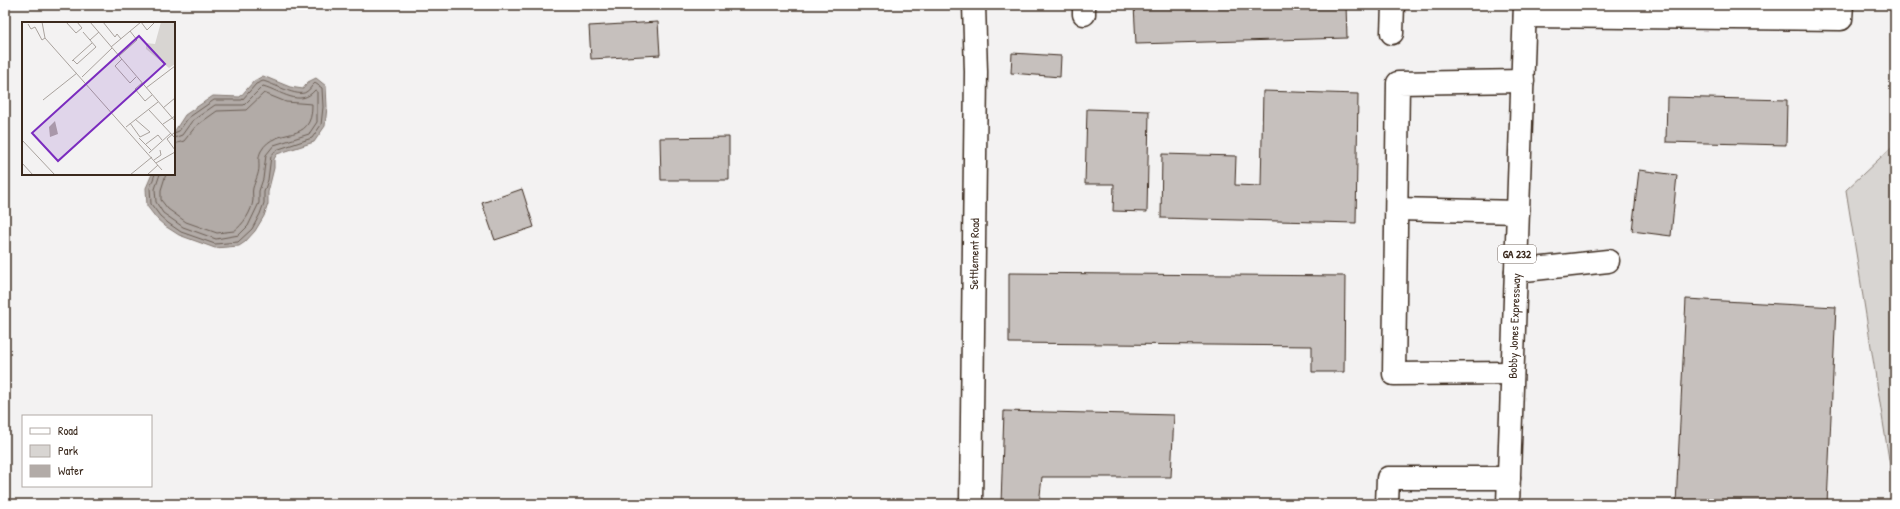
<svg xmlns="http://www.w3.org/2000/svg" width="1900" height="509" viewBox="0 0 1900 509" font-family="'Patrick Hand',sans-serif">
<style>
.green{fill:#d8d5d2;stroke:#8a8078}
.water{fill:#b2aba7;stroke:#827770}
.lines{fill:none;stroke-linecap:round;stroke-linejoin:round}
.shore{stroke:#6b5e55;stroke-width:1}
.building{fill:#c6c0bd;stroke:#3b2a1e}
.minor-casing{stroke:#3b2a1e;stroke-width:25}
.major-casing{stroke:#3b2a1e;stroke-width:25}
.minor{stroke:#fff;stroke-width:22}
.major{stroke:#fff;stroke-width:22}
.labels{text-anchor:middle;dominant-baseline:central;stroke-width:3;stroke-linejoin:round;paint-order:stroke}
.shield{fill:#fff;stroke:#766a62;stroke-width:1}
.shield-label{font-size:11px;font-weight:bold;fill:#3b2a1e}
.street-label{font-size:12px;fill:#3b2a1e;stroke:#fff}
.inset-road{fill:none;stroke:#a9a29d;stroke-width:1}
.view{fill:#7b2cbf;fill-opacity:0.15;stroke:#7b2cbf;stroke-width:2}
.inset-edge{fill:none;stroke:#3b2a1e;stroke-width:2}
</style>
<rect width="100%" height="100%" fill="#f3f2f2"/>
<filter id="ink" filterUnits="userSpaceOnUse"><feTurbulence type="fractalNoise" baseFrequency=".025" numOctaves="2"/><feDisplacementMap in="SourceGraphic" scale="8" xChannelSelector="R" yChannelSelector="G"/><feConvolveMatrix kernelMatrix="1 2 1 2 8 2 1 2 1" color-interpolation-filters="sRGB"/></filter>
<g filter="url(#ink)">
<path class="green" d="M 1895,144 L 1895,497 L 1846,190 Z"/>
<path class="water" d="M 263,76 L 290,87 L 303,89 L 308,82 L 316,78 L 326,86 L 327,107 L 325,126 L 314,142 L 277,154 L 274,159 L 274,168 L 268,192 L 268,204 L 264,216 L 255,231 L 245,242 L 239,246 L 215,248 L 179,235 L 165,226 L 157,219 L 147,206 L 146,188 L 152,174 L 174,174 L 174,132 L 185,115 L 213,96 L 240,97 L 254,81 Z"/>
<g class="lines">
<g class="shore">
<path d="M 155,174 L 150,188 L 151,204 L 160,216 L 168,223 L 181,232 L 215,244 L 238,242 L 252,229 L 260,214 L 264,203 L 264,192 L 268,180 L 271,156 L 276,150 L 312,138 L 321,125 L 323,107 L 322,88 L 315,83 C 311,86 310,90 306,92 C 298,98 272,83 263,81 L 256,84 L 242,100 L 214,100 L 188,118 L 179,131 L 174,133"/>
<path d="M 160,174 L 155,189 L 156,202 L 163,213 L 183,227 L 216,239 L 239,235 L 248,226 L 259,203 L 259,191 L 263,179 L 266,155 L 274,145 L 309,134 L 317,122 L 317,91 L 315,90 C 300,108 281,91 263,86 L 244,105 L 215,105 L 192,121 L 182,135 L 174,138"/>
<path d="M 166,174 L 161,190 L 161,200 L 168,209 L 186,222 L 217,233 L 234,231 C 243,225 252,211 253,200 C 253,196 252,192 253,188 C 255,181 259,174 259,167 C 259,161 258,157 261,151 C 276,124 313,147 312,104 L 286,102 L 264,93 L 246,110 L 217,111 L 196,126 L 184,141 L 174,144"/>
</g>
</g>
<g class="building">
<path d="M 1134,5 L 1346,5 L 1347,38 L 1136,44 Z"/>
<path d="M 658,22 L 660,55 L 591,59 L 589,26 Z"/>
<path d="M 1012,53 L 1061,56 L 1060,77 L 1011,73 Z"/>
<path d="M 1263,91 L 1358,94 L 1356,223 L 1161,218 L 1162,154 L 1236,156 L 1235,185 L 1261,186 Z"/>
<path d="M 1667,97 L 1787,100 L 1786,145 L 1666,142 Z"/>
<path d="M 1087,109 L 1149,111 L 1147,212 L 1113,211 L 1114,184 L 1085,184 Z"/>
<path d="M 729,137 L 729,180 L 661,180 L 660,138 Z"/>
<path d="M 1639,170 L 1677,175 L 1671,236 L 1632,231 Z"/>
<path d="M 522,189 L 534,227 L 495,240 L 482,203 Z"/>
<path d="M 1009,273 L 1345,276 L 1344,372 L 1312,372 L 1312,346 L 1009,343 Z"/>
<path d="M 1686,299 L 1836,307 L 1827,504 L 1676,504 Z"/>
<path d="M 1004,411 L 1174,415 L 1171,477 L 1042,477 L 1039,504 L 1001,504 Z"/>
</g>
<g class="lines">
<defs>
<g id="minor">
<path d="M 1084,5 L 1084,14"/>
<path d="M 1525,16 L 1841,19 L 1842,5"/>
<path d="M 1392,33 L 1393,5"/>
<path d="M 1397,209 L 1518,212"/>
<path d="M 1516,271 L 1608,261"/>
<path d="M 1512,373 L 1394,374 L 1398,83 L 1523,81"/>
<path d="M 971,504 L 976,72 L 974,5"/>
<path d="M 1387,504 L 1388,478 L 1509,478"/>
</g>
<path id="major" d="M 1508,504 L 1525,5"/>
</defs>
<use href="#minor" class="minor-casing"/>
<use href="#major" class="major-casing"/>
<use href="#minor" class="minor"/>
<use href="#major" class="major"/>
</g>
</g>
<g class="labels">
<rect class="shield" x="1498" y="245" width="38" height="18" rx="3"/>
<g class="shield-label">
<text x="1517" y="254">GA 232</text>
</g>
<g class="street-label">
<text transform="translate(974 254) rotate(-89)">Settlement Road</text>
<text transform="translate(1514 326) rotate(-88)">Bobby Jones Expressway</text>
</g>
</g>
<g transform="translate(22 22)">
<rect width="153" height="153" fill="#f3f2f2"/>
<path d="M 139,0 L 153,0 L 153,42 L 147,46 L 124,27 L 124,21 L 133,22 Z" fill="#d8d5d2"/>
<path d="M 33,99 L 36,112 L 28,115 L 27,105 Z" fill="#b2aba7"/>
<path class="inset-road" d="M 20,0 L 23,16 L 140,148M 44,0 L 54,11 L 60,6 L 55,0M 68,0 L 153,99M 81,0 L 93,15 L 95,12 L 99,17M 119,0 L 125,8 L 133,0M 6,2 L 9,7 L 13,5 L 20,18 L 23,16M 68,18 L 77,10M 89,25 L 119,0M 97,34 L 115,18 L 108,9M 100,37 L 93,44 L 108,61 L 114,55M 51,38 L 55,42 L 74,25 L 61,10M 50,39 L 70,21M 60,55 L 90,26M 120,61 L 113,67 L 123,79 L 130,73M 124,66 L 153,44M 21,78 L 55,51M 141,86 L 153,76M 127,88 L 153,116M 108,101 L 118,115 L 128,110 L 113,97M 141,102 L 153,94M 104,105 L 136,80M 153,110 L 145,117 L 153,128M 117,116 L 129,128M 0,118 L 33,153M 124,122 L 136,113 L 140,118M 127,131 L 149,111M 132,138 L 139,133 L 138,128M 0,141 L 11,153M 134,141 L 153,130M 108,153 L 130,135M 125,153 L 136,143"/>
<path class="view" d="M 117,14 L 143,42 L 36,139 L 10,111 Z"/>
<rect width="153" height="153" class="inset-edge"/>
</g>
<rect width="1900" height="509" fill="none" stroke="#fff" stroke-width="20"/>
<rect x="10" y="10" width="1880" height="489" fill="none" stroke="#3b2a1e" stroke-width="1.5" filter="url(#ink)"/>
<rect x="22" y="415" width="130" height="72" fill="#ffffff" stroke="#b1aaa5"/>
<rect x="30" y="428" width="20" height="6" fill="#ffffff" stroke="#b1aaa5"/>
<text x="58" y="435" font-size="12" fill="#3b2a1e">Road</text>
<rect x="30" y="445" width="20" height="12" fill="#d8d5d2" stroke="#b1aaa5"/>
<text x="58" y="455" font-size="12" fill="#3b2a1e">Park</text>
<rect x="30" y="465" width="20" height="12" fill="#b2aba7" stroke="#b1aaa5"/>
<text x="58" y="475" font-size="12" fill="#3b2a1e">Water</text>
</svg>
